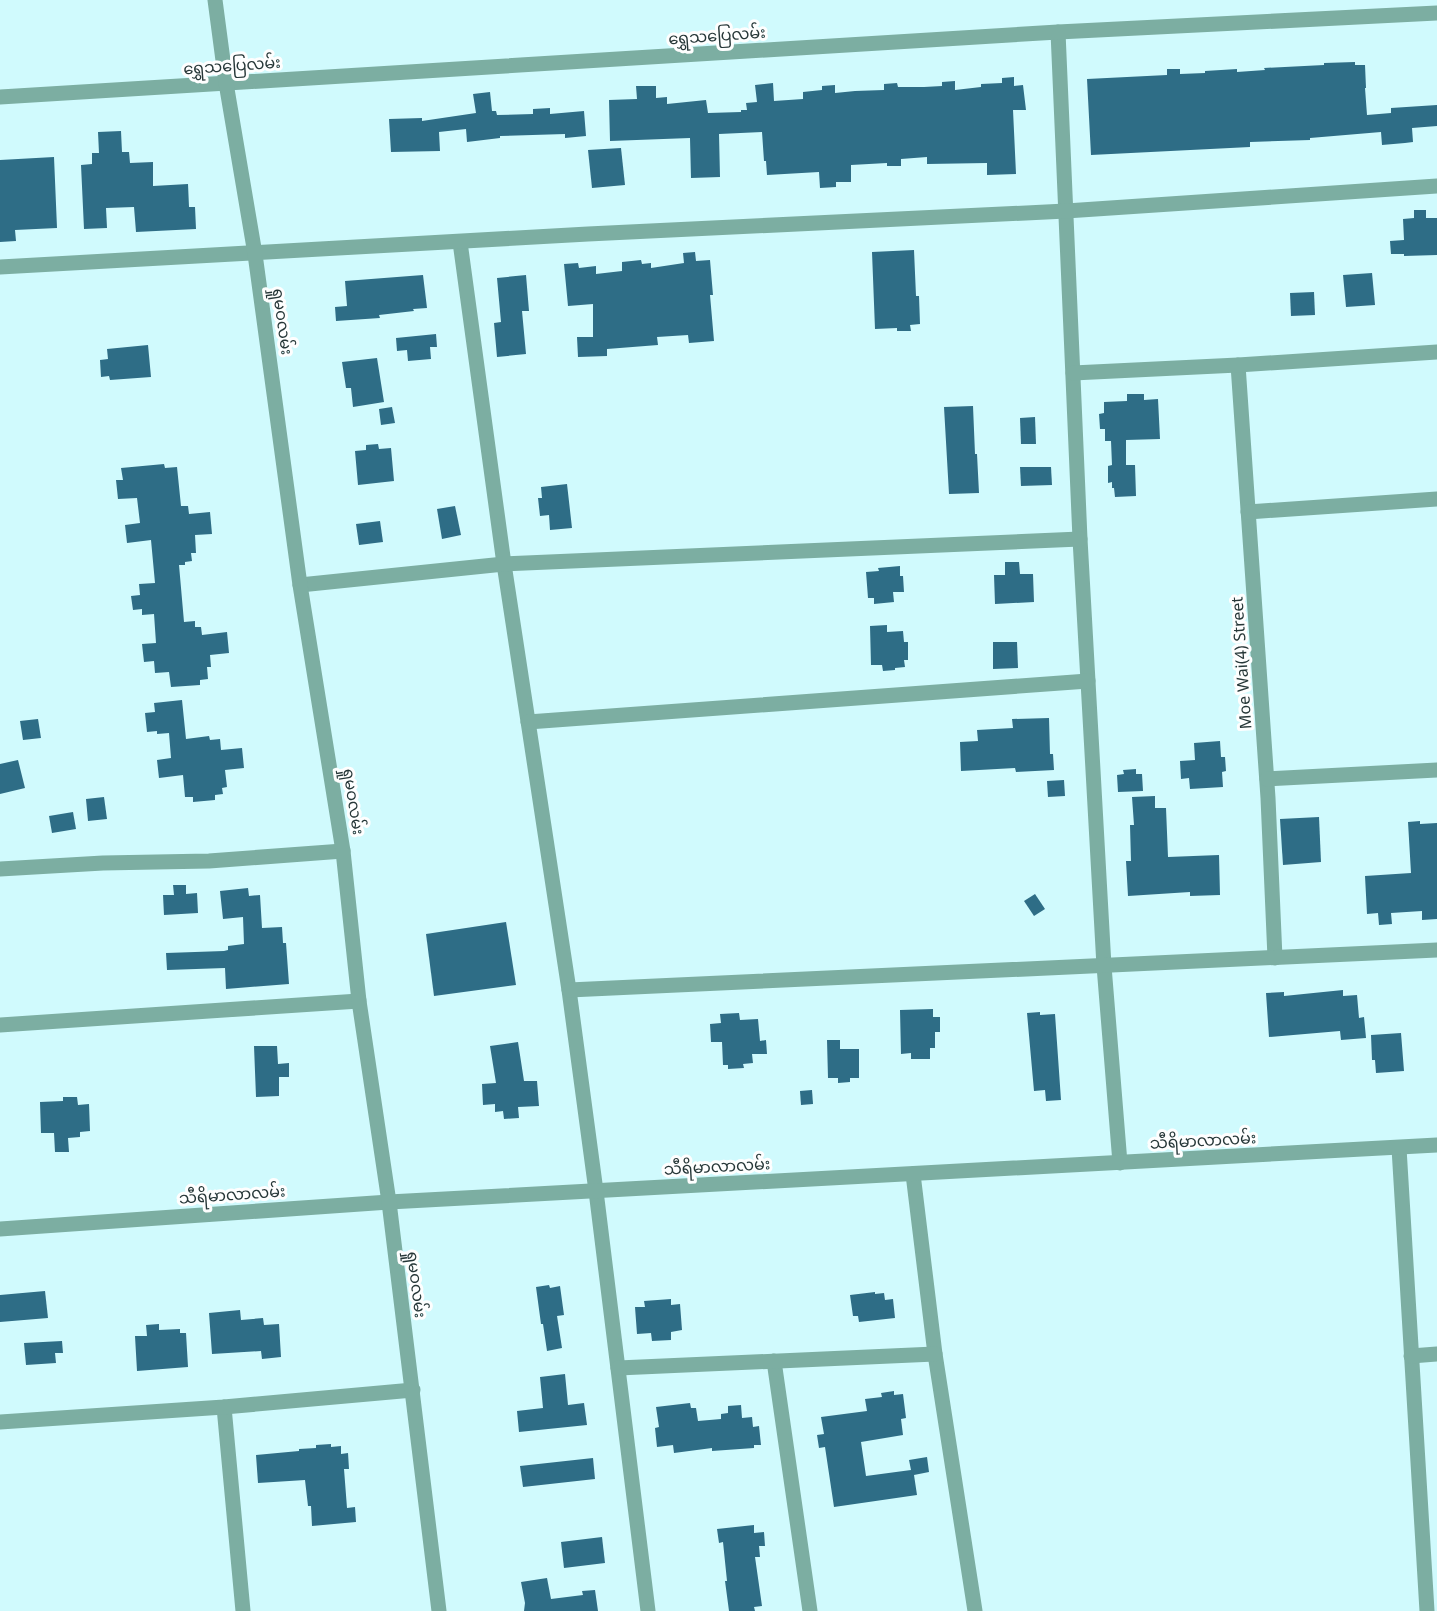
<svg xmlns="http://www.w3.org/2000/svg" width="1437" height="1611" viewBox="0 0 1437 1611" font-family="'Noto Sans','Noto Sans Myanmar',sans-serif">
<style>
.building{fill:#2e6d86}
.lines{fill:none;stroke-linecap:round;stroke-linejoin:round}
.minor{stroke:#7caea2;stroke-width:15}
.tertiary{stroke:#7caea2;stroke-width:15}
.labels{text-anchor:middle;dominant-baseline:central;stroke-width:6;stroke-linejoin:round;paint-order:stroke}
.street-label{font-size:16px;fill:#263738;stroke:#fefefe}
</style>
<rect width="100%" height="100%" fill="#d0fafd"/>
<g class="building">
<path d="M 1355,62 L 1355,65 L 1365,65 L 1366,88 L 1365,88 L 1367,115 L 1391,113 L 1391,108 L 1437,105 L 1437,126 L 1412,128 L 1413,142 L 1405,143 L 1382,145 L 1381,132 L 1310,138 L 1310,140 L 1250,142 L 1250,147 L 1091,155 L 1087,79 L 1167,75 L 1167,69 L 1180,69 L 1180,74 L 1205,73 L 1205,71 L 1237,69 L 1237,72 L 1265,70 L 1264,68 L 1324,65 L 1324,63 Z"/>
<path d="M 1014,77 L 1014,86 L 1023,85 L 1026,110 L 1013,110 L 1016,174 L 987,175 L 987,163 L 927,164 L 927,157 L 901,159 L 901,166 L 887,166 L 887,163 L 851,165 L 851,182 L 836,182 L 836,187 L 820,188 L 819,172 L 767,175 L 766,161 L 764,161 L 762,132 L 719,134 L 720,177 L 691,178 L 690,138 L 610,141 L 609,100 L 637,99 L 636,86 L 656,86 L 656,98 L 667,97 L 667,104 L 706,100 L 708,113 L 741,112 L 741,110 L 747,110 L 746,103 L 757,102 L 755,85 L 773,83 L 774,101 L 803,99 L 803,92 L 822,90 L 822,86 L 835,85 L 835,93 L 855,91 L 884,90 L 884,84 L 897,83 L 898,87 L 924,87 L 942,86 L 942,82 L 955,81 L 955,90 L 981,87 L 981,84 L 1002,83 L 1002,78 Z"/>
<path d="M 490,92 L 492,111 L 496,111 L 497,115 L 533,114 L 533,109 L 550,108 L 550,114 L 584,111 L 586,136 L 565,138 L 565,134 L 500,136 L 500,138 L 467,142 L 466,129 L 439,132 L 440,151 L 391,152 L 389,119 L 422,118 L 422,121 L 476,113 L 473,94 Z"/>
<path d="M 121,131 L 122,152 L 129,152 L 130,163 L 153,162 L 153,186 L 188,184 L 189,207 L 195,207 L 196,229 L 136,232 L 134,207 L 106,208 L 107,228 L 84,229 L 81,165 L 92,164 L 92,153 L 99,153 L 98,132 Z"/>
<path d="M 621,148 L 625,185 L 592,188 L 588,150 Z"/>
<path d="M 54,157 L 57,228 L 15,230 L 16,241 L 0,242 L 0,160 Z"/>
<path d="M 1414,210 L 1426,210 L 1426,218 L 1437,218 L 1437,255 L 1404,256 L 1404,254 L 1391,254 L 1390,241 L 1404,240 L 1403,219 L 1414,218 Z"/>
<path d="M 914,250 L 916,296 L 919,296 L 920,324 L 910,325 L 911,331 L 897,331 L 897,328 L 875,329 L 872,252 Z"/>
<path d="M 695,252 L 696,261 L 710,260 L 713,295 L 710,295 L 714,341 L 689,343 L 688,335 L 657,337 L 658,345 L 607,349 L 607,356 L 578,357 L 577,337 L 593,337 L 593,304 L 568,306 L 564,264 L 578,263 L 579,268 L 596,266 L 596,274 L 622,271 L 622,262 L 641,260 L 642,264 L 651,263 L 651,268 L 684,263 L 683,253 Z"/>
<path d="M 1372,273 L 1375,305 L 1346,307 L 1343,275 Z"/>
<path d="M 423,275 L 427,308 L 413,309 L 414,311 L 379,315 L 380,318 L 336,321 L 335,307 L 347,306 L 345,281 Z"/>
<path d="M 526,275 L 529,311 L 522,311 L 526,354 L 497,357 L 494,323 L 501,322 L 497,278 Z"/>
<path d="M 1314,292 L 1315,315 L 1291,316 L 1290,293 Z"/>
<path d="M 436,334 L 437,347 L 430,347 L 431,359 L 408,361 L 407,350 L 397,351 L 396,338 Z"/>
<path d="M 148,345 L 151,377 L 110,380 L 109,376 L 101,377 L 100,360 L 108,359 L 107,349 Z"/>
<path d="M 377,358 L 384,402 L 353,407 L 351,388 L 346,388 L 342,362 Z"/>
<path d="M 1127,394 L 1144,394 L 1144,400 L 1158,399 L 1160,439 L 1126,440 L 1126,465 L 1135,465 L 1136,496 L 1115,497 L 1114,488 L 1112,488 L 1112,482 L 1108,483 L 1108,466 L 1112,465 L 1111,441 L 1105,441 L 1105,429 L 1100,429 L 1099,414 L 1104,413 L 1104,402 L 1127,401 Z"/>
<path d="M 973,406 L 975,454 L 977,454 L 979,493 L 949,494 L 944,407 Z"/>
<path d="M 392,407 L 395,423 L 381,425 L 379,409 Z"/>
<path d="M 1035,417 L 1036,444 L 1021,444 L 1020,418 Z"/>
<path d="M 378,444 L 379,449 L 391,448 L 394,481 L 358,485 L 355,451 L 366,450 L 366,445 Z"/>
<path d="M 164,464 L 165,468 L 177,467 L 181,506 L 188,506 L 189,514 L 210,512 L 212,534 L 195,535 L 196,553 L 191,553 L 192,561 L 185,562 L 185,565 L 179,565 L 184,622 L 195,621 L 195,627 L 201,627 L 202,635 L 227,632 L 229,653 L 210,655 L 211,667 L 207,667 L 208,679 L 200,680 L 200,685 L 171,687 L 169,672 L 155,673 L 154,661 L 144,662 L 142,644 L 156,643 L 154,614 L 142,615 L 142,609 L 133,610 L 131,596 L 140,595 L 139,584 L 155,583 L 151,540 L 127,543 L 125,525 L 140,523 L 137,498 L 118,499 L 116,480 L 123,480 L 121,468 Z"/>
<path d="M 1020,467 L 1051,467 L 1052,485 L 1021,486 Z"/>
<path d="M 567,484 L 572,528 L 550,530 L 549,515 L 540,516 L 538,498 L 542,498 L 541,487 Z"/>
<path d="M 455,506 L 461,535 L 442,539 L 437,509 Z"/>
<path d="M 380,521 L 383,542 L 359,545 L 356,524 Z"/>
<path d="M 1005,562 L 1019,562 L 1020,574 L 1033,574 L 1034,602 L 995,604 L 994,575 L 1005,575 Z"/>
<path d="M 900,566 L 900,576 L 903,576 L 904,592 L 893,592 L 894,602 L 874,604 L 874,598 L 868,598 L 866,572 L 879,571 L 878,568 Z"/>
<path d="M 887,625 L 887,632 L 903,631 L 904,642 L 908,642 L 908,660 L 904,660 L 905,667 L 895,668 L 895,670 L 883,671 L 882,665 L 871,665 L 870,626 Z"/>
<path d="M 993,642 L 1017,642 L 1018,668 L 993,669 Z"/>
<path d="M 182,700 L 186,739 L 209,736 L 210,740 L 220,739 L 221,750 L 242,748 L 244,768 L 225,770 L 227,787 L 222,788 L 223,794 L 215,795 L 215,800 L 193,802 L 193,797 L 185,797 L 183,775 L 159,778 L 157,760 L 171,758 L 169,733 L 157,734 L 157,731 L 147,732 L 145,713 L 155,712 L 154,703 Z"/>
<path d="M 1049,718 L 1050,754 L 1053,754 L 1054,770 L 1016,772 L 1015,768 L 961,771 L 960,742 L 978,741 L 977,730 L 1013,728 L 1012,719 Z"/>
<path d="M 38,719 L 41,738 L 23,740 L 20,721 Z"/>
<path d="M 1220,741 L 1221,757 L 1225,757 L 1226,771 L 1222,772 L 1223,787 L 1190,789 L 1189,778 L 1181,779 L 1180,761 L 1195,760 L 1194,743 Z"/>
<path d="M 18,760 L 25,788 L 0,794 L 0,764 Z"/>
<path d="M 1136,769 L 1136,774 L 1142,774 L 1143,791 L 1118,792 L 1117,775 L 1124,774 L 1123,770 Z"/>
<path d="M 1064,780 L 1065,796 L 1048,797 L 1047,781 Z"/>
<path d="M 1155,796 L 1155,808 L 1166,808 L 1168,857 L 1219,855 L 1220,895 L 1190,896 L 1190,892 L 1128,896 L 1126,861 L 1131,861 L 1130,825 L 1134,825 L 1132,797 Z"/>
<path d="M 104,797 L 107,819 L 88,821 L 86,799 Z"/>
<path d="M 73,812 L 76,829 L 52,833 L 49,816 Z"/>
<path d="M 1319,817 L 1321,862 L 1283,865 L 1280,819 Z"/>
<path d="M 1420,821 L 1420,824 L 1437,823 L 1437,919 L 1422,920 L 1422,911 L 1391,913 L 1392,924 L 1379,925 L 1378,913 L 1367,914 L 1365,876 L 1411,873 L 1408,822 Z"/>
<path d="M 173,885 L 186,885 L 186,894 L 197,893 L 198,913 L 164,915 L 163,895 L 174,895 Z"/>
<path d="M 248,888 L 249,896 L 260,895 L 262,928 L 282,927 L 283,943 L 286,943 L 289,984 L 226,989 L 225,968 L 167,970 L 166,953 L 224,951 L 228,950 L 228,946 L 244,944 L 243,917 L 223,919 L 220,891 Z"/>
<path d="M 1035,894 L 1045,909 L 1034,916 L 1024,901 Z"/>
<path d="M 506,922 L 516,985 L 434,996 L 426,934 Z"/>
<path d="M 1343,990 L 1343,996 L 1357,995 L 1359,1018 L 1364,1017 L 1366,1038 L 1341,1040 L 1340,1031 L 1269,1037 L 1266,993 L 1284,992 L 1284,996 Z"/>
<path d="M 933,1009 L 933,1017 L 940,1017 L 940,1032 L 935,1032 L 935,1048 L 930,1048 L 930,1059 L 911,1059 L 911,1053 L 901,1054 L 900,1010 Z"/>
<path d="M 1040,1012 L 1040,1015 L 1055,1014 L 1061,1100 L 1046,1101 L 1045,1090 L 1034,1091 L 1027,1013 Z"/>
<path d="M 739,1013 L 740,1020 L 758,1019 L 760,1041 L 766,1040 L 767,1054 L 752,1054 L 753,1063 L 743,1064 L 744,1068 L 728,1069 L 728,1065 L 723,1065 L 722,1042 L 711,1042 L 710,1024 L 721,1023 L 720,1014 Z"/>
<path d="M 1401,1033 L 1404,1071 L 1376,1073 L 1375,1060 L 1372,1060 L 1371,1035 Z"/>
<path d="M 827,1040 L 840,1040 L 840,1049 L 859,1049 L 859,1078 L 850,1078 L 850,1082 L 838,1083 L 838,1078 L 828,1078 Z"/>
<path d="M 518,1042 L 524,1081 L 537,1081 L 539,1106 L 518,1107 L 519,1118 L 504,1119 L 503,1111 L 495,1112 L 495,1104 L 483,1105 L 482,1084 L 496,1083 L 490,1046 Z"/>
<path d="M 254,1046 L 277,1046 L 278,1064 L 289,1063 L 289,1077 L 279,1077 L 279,1096 L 256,1097 Z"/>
<path d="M 812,1090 L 813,1104 L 801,1105 L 800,1091 Z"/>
<path d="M 63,1097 L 77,1097 L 78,1105 L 89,1104 L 90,1131 L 80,1132 L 80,1137 L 68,1138 L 69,1152 L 55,1152 L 54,1133 L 41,1133 L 40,1102 L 63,1101 Z"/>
<path d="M 549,1285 L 550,1288 L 560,1286 L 564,1315 L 557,1316 L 562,1348 L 547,1351 L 543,1324 L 541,1324 L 536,1287 Z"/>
<path d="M 45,1291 L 48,1318 L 0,1322 L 0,1295 Z"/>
<path d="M 875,1292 L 875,1294 L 884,1293 L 885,1300 L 893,1299 L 895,1318 L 859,1322 L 858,1316 L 853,1316 L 850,1295 Z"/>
<path d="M 671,1299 L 671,1305 L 680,1304 L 682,1330 L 671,1332 L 671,1340 L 652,1341 L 651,1333 L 637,1334 L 635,1307 L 645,1307 L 644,1301 Z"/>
<path d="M 240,1310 L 241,1320 L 263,1318 L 264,1325 L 279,1324 L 281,1357 L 262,1359 L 261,1351 L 212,1354 L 209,1313 Z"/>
<path d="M 159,1324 L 159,1330 L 180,1329 L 180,1333 L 186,1333 L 188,1367 L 137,1371 L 135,1336 L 147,1336 L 146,1325 Z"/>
<path d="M 62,1341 L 63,1353 L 55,1353 L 56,1363 L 26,1365 L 24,1343 Z"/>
<path d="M 565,1374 L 568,1405 L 584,1403 L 587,1425 L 519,1432 L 517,1411 L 543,1408 L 540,1377 Z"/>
<path d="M 894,1391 L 894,1395 L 903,1394 L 906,1418 L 901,1419 L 903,1435 L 861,1442 L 866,1476 L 911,1470 L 909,1460 L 927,1457 L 929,1472 L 914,1475 L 917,1495 L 834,1507 L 825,1447 L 819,1448 L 817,1435 L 824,1434 L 821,1417 L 867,1411 L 865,1399 L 882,1397 L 881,1393 Z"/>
<path d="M 690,1403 L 691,1408 L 696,1408 L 698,1421 L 721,1419 L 721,1414 L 728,1413 L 728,1406 L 741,1405 L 742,1418 L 752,1417 L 753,1427 L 759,1426 L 761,1445 L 754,1445 L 754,1448 L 712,1451 L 712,1448 L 674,1453 L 673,1445 L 657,1447 L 655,1428 L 659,1427 L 656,1407 Z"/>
<path d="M 331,1444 L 331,1447 L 341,1446 L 341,1454 L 348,1453 L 349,1469 L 344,1469 L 347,1508 L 355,1507 L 356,1522 L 312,1526 L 311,1506 L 308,1506 L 305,1480 L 258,1483 L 256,1455 L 299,1451 L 299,1449 L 316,1448 L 316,1445 Z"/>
<path d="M 593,1458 L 595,1479 L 523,1487 L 520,1466 Z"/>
<path d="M 754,1525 L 754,1533 L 764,1532 L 765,1546 L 759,1546 L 760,1557 L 755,1557 L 762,1606 L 754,1607 L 755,1611 L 729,1611 L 725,1581 L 727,1581 L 723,1542 L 719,1543 L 717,1529 Z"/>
<path d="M 602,1537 L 605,1563 L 564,1568 L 561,1542 Z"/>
<path d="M 547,1578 L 551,1599 L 583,1595 L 582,1591 L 595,1590 L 598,1611 L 524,1611 L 525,1603 L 521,1582 Z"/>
</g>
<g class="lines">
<g class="minor">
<path d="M 1058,32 L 1080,539 L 1104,966 L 1120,1163"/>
<path d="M 0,97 L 1058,32 L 1437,13"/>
<path d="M 460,242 L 504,564 L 569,990 L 596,1191 L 648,1611"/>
<path d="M 0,267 L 588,234 L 1066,211 L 1437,186"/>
<path d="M 1238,365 L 1268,798 L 1275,958"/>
<path d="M 1073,373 L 1238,365 L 1437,352"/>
<path d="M 1248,512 L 1437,499"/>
<path d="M 300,585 L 504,564 L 1080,539"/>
<path d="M 528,722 L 1088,681"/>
<path d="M 1267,779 L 1437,770"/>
<path d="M 0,869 L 103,863 L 209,861 L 343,851"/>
<path d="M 569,990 L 1437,950"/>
<path d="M 0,1025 L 359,1001"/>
<path d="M 1399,1148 L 1427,1611"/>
<path d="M 913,1174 L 935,1354 L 975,1611"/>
<path d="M 0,1229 L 389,1202 L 1437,1145"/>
<path d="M 1411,1356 L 1437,1354"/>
<path d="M 774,1361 L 810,1611"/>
<path d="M 618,1368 L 935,1354"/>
<path d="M 224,1407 L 243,1611"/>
<path d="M 0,1422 L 224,1407 L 413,1390"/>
</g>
<path class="tertiary" d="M 215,0 L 226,83 L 255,254 L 300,585 L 343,851 L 359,1001 L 389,1202 L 439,1611"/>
</g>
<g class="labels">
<g class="street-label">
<text transform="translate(717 35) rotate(-4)">ရွှေသပြေလမ်း</text>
<text transform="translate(232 65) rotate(-4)">ရွှေသပြေလမ်း</text>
<text transform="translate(283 321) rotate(82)">ရှုမဝလမ်း</text>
<text transform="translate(1241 663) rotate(-94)">Moe Wai(4) Street</text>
<text transform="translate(354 801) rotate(81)">ရှုမဝလမ်း</text>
<text transform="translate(1203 1140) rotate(-3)">သီရိမာလာလမ်း</text>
<text transform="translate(717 1166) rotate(-3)">သီရိမာလာလမ်း</text>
<text transform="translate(232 1194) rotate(-4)">သီရိမာလာလမ်း</text>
<text transform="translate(417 1284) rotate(83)">ရှုမဝလမ်း</text>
</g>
</g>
</svg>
